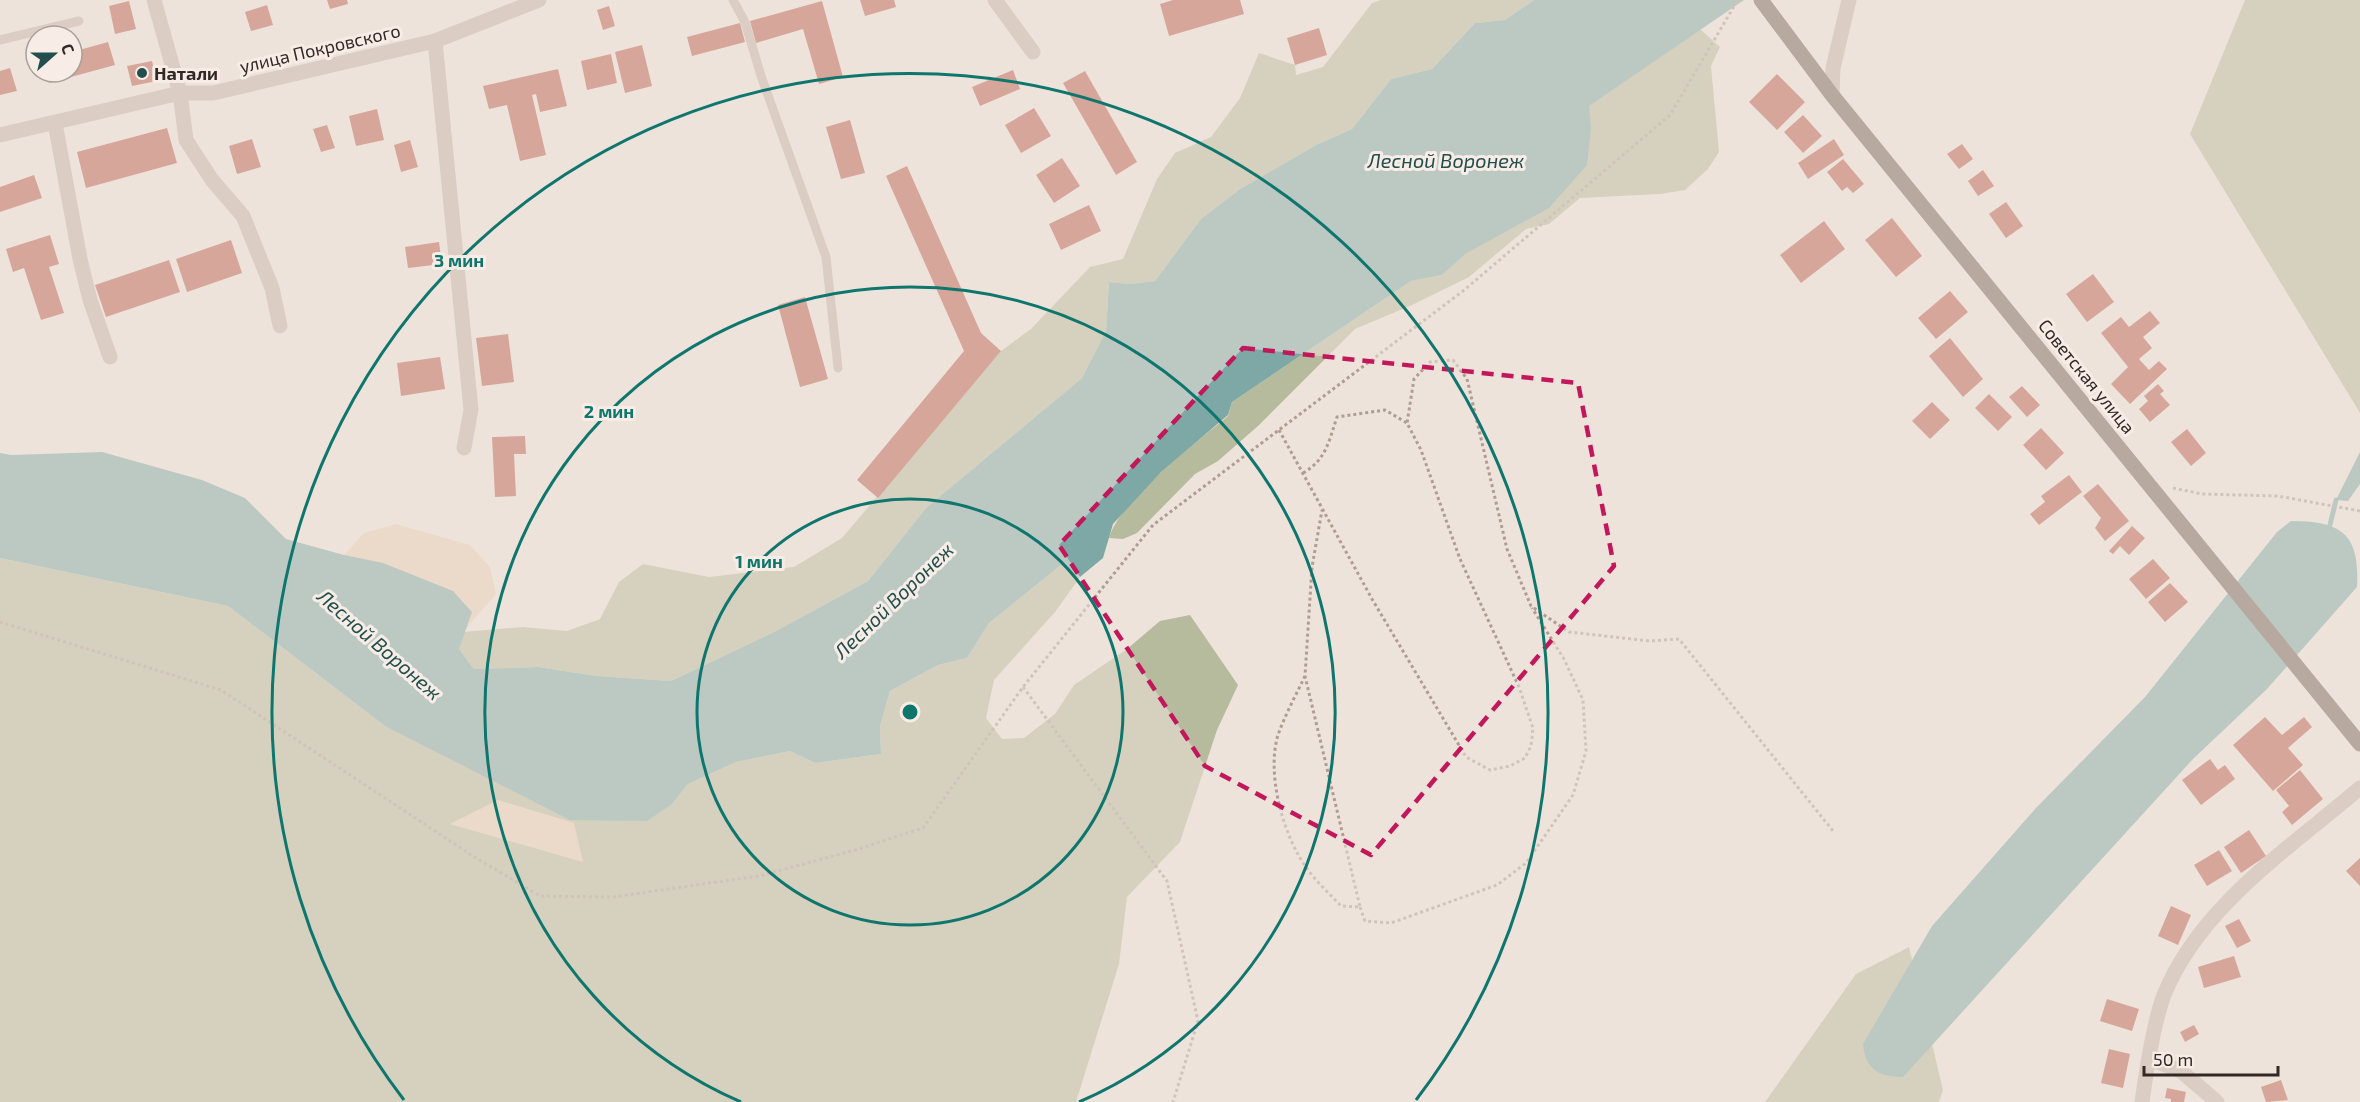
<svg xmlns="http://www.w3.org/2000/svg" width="2360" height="1102" viewBox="0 0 2360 1102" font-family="'Exo 2',sans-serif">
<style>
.green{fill:#b5bb9c}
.sand{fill:#e6cfb4}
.water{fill:#7da8a5}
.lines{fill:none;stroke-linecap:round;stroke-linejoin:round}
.stream{stroke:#7da8a5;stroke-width:5}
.building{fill:#b85c4f}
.path{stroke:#b09c92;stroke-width:3;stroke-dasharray:3 3;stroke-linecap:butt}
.service{stroke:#c5b2a8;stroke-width:9}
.minor{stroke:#c5b2a8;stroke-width:15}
.primary{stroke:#735f5a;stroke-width:15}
.marked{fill:none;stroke:#c2185b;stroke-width:4.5;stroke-dasharray:12 8;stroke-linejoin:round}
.ring{fill:none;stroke:#0f766e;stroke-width:3}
.poi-dot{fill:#224f4d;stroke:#f7ede6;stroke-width:2}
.labels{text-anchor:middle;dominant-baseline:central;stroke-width:6;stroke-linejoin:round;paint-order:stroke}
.street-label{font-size:18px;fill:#322927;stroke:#f7ede6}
.poi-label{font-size:18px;font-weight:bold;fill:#322927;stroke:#f7ede6;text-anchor:start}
.water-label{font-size:20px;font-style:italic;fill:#224f4d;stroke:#f7ede6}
.centre{fill:#0f766e;stroke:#f7ede6;stroke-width:3}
.ring-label{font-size:18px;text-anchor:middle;font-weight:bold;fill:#0f766e;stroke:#f7ede6;stroke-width:6;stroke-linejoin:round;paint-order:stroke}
</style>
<rect width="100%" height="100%" fill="#eee3da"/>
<g class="green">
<path d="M 1381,0 L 1534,0 L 1505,20 L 1475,23 L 1432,69 L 1391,79 L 1352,129 L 1316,145 L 1240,189 L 1201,219 L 1155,281 L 1130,284 L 1109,282 L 1106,331 L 1082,378 L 926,508 L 868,581 L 778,630 L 671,681 L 597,676 L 538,667 L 474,669 L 459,649 L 463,632 L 523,627 L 567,631 L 600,619 L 619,582 L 643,564 L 709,577 L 794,567 L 842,538 L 1001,351 L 1031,329 L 1090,267 L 1123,259 L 1157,179 L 1175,153 L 1211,137 L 1240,98 L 1259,53 L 1295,65 L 1296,75 L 1323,67 L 1372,3 Z"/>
<path d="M 2245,0 L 2360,0 L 2360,413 L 2190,134 Z"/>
<path d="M 1700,29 L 1720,47 L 1711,66 L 1719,152 L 1708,169 L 1685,190 L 1660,194 L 1580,198 L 1549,224 L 1526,229 L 1469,277 L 1412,305 L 1355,329 L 1258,426 L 1218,461 L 1195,474 L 1137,533 L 1123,539 L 1109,538 C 1121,498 1195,444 1228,416 L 1232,402 L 1411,281 L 1442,275 L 1591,128 L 1588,106 Z"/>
<path d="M 0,558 L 228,606 L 385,726 L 672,804 L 688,784 L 736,762 L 790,751 L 815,763 L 881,754 L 880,726 L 890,691 L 938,665 L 967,658 L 989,623 L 1061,565 L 1080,577 L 1055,612 L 994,680 L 986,718 L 1002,739 L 1024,738 L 1055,714 L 1074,685 L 1127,649 L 1160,621 L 1190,615 L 1238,685 L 1217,730 L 1180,842 L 1127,897 L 1119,964 L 1076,1102 L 0,1102 Z"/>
<path d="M 1909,947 L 1943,1090 L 1939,1102 L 1765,1102 L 1856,974 Z"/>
</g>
<g class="sand">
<path d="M 396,524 L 470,545 L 490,567 L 496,594 L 463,632 L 472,612 L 453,591 L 344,555 L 364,533 Z"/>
<path d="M 498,800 L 574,823 L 583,862 L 450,824 Z"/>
</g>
<g class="water">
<path d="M 1534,0 L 1744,0 L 1589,106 L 1591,128 L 1587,165 L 1549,208 L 1465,254 L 1442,275 L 1411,281 L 1232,402 L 1228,415 L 1161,472 L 1113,524 L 1103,558 L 1080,577 L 1061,565 L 989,623 L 967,658 L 938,665 L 890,691 L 880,726 L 881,754 L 815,763 L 790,751 L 736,762 L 688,784 L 672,804 L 647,821 L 570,820 L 385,726 L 228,606 L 0,558 L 0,453 L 11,455 L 102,452 L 202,480 L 245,498 L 286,539 L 344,555 L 383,563 L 453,591 L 472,612 L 459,649 L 474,669 L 538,667 L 597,676 L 671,681 L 778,630 L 868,581 L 926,508 L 1082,378 L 1106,331 L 1109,282 L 1130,284 L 1155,281 L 1201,219 L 1240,189 L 1316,145 L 1352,129 L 1391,79 L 1432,69 L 1475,23 L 1505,20 Z"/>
<path d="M 2360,452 L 2360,484 L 2348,501 L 2336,500 Z"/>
<path d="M 2291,521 C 2342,521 2360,534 2357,587 L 2267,689 L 2193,759 L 1903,1077 C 1879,1077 1865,1069 1863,1044 L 1932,926 L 2035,809 L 2145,697 L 2277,532 Z"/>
</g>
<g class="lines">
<path class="stream" d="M 2330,525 L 2336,500"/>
</g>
<g class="building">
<path d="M 327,0 L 347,0 L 348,4 L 330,9 Z"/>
<path d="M 860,0 L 894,0 L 896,7 L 865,16 Z"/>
<path d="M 1173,0 L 1240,0 L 1244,14 L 1169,36 L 1160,4 Z"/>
<path d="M 129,1 L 136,29 L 115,34 L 109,6 Z"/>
<path d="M 822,1 L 843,77 L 819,84 L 803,29 L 756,43 L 750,21 Z"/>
<path d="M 267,5 L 273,25 L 251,31 L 245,12 Z"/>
<path d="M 609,6 L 615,26 L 603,30 L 597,10 Z"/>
<path d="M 740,23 L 745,42 L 692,56 L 687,37 Z"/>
<path d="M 1319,28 L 1327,55 L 1295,65 L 1287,38 Z"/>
<path d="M 108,42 L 115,65 L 49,83 L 46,72 L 72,72 L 72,52 Z"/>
<path d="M 642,45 L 652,86 L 625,93 L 615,52 Z"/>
<path d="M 611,54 L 617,83 L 587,90 L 581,61 Z"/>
<path d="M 152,61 L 157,81 L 132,86 L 127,66 Z"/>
<path d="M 10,68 L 17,91 L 0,95 L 0,71 Z"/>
<path d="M 558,69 L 567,106 L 540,112 L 536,94 L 532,95 L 546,155 L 520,161 L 507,105 L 489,109 L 483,86 Z"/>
<path d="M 1013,70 L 1020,89 L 980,106 L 972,87 Z"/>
<path d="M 1085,71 L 1137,162 L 1116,175 L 1063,83 Z"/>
<path d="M 1777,74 L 1805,102 L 1777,130 L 1749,102 Z"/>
<path d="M 1034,108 L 1051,136 L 1021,153 L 1005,125 Z"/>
<path d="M 377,109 L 384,140 L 356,146 L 349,116 Z"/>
<path d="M 1803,115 L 1822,136 L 1803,153 L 1784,132 Z"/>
<path d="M 850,120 L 865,173 L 841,179 L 826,127 Z"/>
<path d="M 327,125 L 335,148 L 321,152 L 313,129 Z"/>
<path d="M 167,128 L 177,163 L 86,188 L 77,152 Z"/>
<path d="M 252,139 L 261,167 L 237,174 L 229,146 Z"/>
<path d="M 1834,139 L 1844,155 L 1808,179 L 1798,163 Z"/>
<path d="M 410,140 L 418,167 L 401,172 L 394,145 Z"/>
<path d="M 1962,144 L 1973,159 L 1959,169 L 1947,154 Z"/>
<path d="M 1062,158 L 1080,186 L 1054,203 L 1036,175 Z"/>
<path d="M 1843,159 L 1864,184 L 1853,193 L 1847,187 L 1842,191 L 1827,172 Z"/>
<path d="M 907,166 L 981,333 L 1001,351 L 878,498 L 857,480 L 964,351 L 886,176 Z"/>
<path d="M 1983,170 L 1994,186 L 1978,196 L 1968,181 Z"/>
<path d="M 34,175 L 42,198 L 0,212 L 0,187 Z"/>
<path d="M 2006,202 L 2023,226 L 2006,238 L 1989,214 Z"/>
<path d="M 1089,205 L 1101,231 L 1061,250 L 1049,224 Z"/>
<path d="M 1892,218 L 1922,256 L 1896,277 L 1865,240 Z"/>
<path d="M 1824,221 L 1845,249 L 1801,283 L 1780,255 Z"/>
<path d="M 50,235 L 59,264 L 49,267 L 64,313 L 41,320 L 24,268 L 13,272 L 6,249 Z"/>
<path d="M 231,240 L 242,273 L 187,292 L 176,259 Z"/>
<path d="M 439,242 L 442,264 L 408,268 L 405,247 Z"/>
<path d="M 169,260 L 180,292 L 106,317 L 95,285 Z"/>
<path d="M 2093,274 L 2114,302 L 2087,322 L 2066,294 Z"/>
<path d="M 1950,291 L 1968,312 L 1936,339 L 1918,318 Z"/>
<path d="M 805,297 L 828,379 L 800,387 L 778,305 Z"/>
<path d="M 2150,311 L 2160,323 L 2143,337 L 2152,348 L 2139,359 L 2149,370 L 2159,361 L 2167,369 L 2130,404 L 2111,384 L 2128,367 L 2101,333 L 2121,317 L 2129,327 Z"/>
<path d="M 508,334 L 514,382 L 482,386 L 476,338 Z"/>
<path d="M 1950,338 L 1983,379 L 1963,397 L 1929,356 Z"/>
<path d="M 440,357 L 445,389 L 401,396 L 397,363 Z"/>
<path d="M 2158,384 L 2164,391 L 2160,394 L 2170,405 L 2150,422 L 2139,409 L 2148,401 L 2144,396 Z"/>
<path d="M 2022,386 L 2040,405 L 2027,417 L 2009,397 Z"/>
<path d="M 1989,394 L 2012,417 L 1998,431 L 1975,408 Z"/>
<path d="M 1932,402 L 1950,420 L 1930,439 L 1912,421 Z"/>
<path d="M 2041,428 L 2064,453 L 2046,470 L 2023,445 Z"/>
<path d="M 2187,429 L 2206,453 L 2191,466 L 2171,442 Z"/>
<path d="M 525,436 L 526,454 L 514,454 L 516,496 L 495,497 L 492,437 Z"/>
<path d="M 2069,475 L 2082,492 L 2039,525 L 2030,514 L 2045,502 L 2041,496 Z"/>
<path d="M 2098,484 L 2129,521 L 2105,541 L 2095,528 L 2101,518 L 2083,496 Z"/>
<path d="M 2132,526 L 2145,538 L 2129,555 L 2120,546 L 2113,554 L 2109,551 Z"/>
<path d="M 2153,559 L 2170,578 L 2146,599 L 2129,579 Z"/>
<path d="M 2170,583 L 2188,602 L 2165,622 L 2148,602 Z"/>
<path d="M 2265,717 L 2282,735 L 2304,717 L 2312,727 L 2288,748 L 2303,765 L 2273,791 L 2233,745 Z"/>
<path d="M 2210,759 L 2218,770 L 2225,765 L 2235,779 L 2201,805 L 2182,780 Z"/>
<path d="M 2300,770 L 2323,799 L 2292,825 L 2282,812 L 2289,806 L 2276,790 Z"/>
<path d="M 2249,830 L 2266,856 L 2241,873 L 2224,847 Z"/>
<path d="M 2219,850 L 2232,871 L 2207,886 L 2194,865 Z"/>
<path d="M 2360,858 L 2360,886 L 2346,871 Z"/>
<path d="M 2171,906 L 2191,915 L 2178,945 L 2158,936 Z"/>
<path d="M 2239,919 L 2251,941 L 2237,948 L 2225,926 Z"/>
<path d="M 2234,956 L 2241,977 L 2204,988 L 2198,967 Z"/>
<path d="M 2107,999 L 2139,1009 L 2132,1031 L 2100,1021 Z"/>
<path d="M 2194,1025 L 2199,1034 L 2185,1042 L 2180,1032 Z"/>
<path d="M 2109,1049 L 2130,1054 L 2123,1088 L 2101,1083 Z"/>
<path d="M 2281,1080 L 2288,1100 L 2266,1102 L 2261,1087 Z"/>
<path d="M 2167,1088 L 2186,1092 L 2184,1102 L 2171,1102 L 2171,1099 L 2165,1098 Z"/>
</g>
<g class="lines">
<g class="path">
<path d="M 1279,430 L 1372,599 L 1466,757 L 1490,770 L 1510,766 L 1525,758 L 1531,746 L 1533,728 L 1519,687 L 1460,559 L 1421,450 L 1407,423 L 1414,379 L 1430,362 L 1453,360 L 1467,379 L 1507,549 L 1531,606 L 1569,632 L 1650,641 L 1679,639 L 1833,831"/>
<path d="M 1303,473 C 1326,460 1329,441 1337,417 L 1385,410 L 1407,423"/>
<path d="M 2173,488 L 2202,494 L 2278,496 L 2360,511"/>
<path d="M 0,622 L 221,690 L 473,856 L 540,896 L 613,897 L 759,876 L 852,851 L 923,828 L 1023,687 L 1153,525 L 1463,291 L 1670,115 L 1736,3 L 1741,0"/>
<path d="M 1305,676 C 1296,695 1285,715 1278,735 C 1267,771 1281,825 1299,856 C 1309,875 1326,890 1341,906 L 1360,907 L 1305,676 L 1312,567 L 1322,510"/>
<path d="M 1023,687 L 1167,881 L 1198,1021 L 1173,1102"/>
<path d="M 1360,907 L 1365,921 L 1391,923 L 1497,885 L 1526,863 L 1573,795 L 1586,751 L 1583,700 L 1564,659 L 1532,608"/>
</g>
<g class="service">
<path d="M 733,0 L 745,22 L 761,76 L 826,257 L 838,368"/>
<path d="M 0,40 L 79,21"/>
</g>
<g class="minor">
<path d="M 154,0 L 180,93 L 186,140 L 212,180 L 243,216 L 272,288 L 280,326"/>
<path d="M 995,0 L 1033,52"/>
<path d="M 435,41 L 471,410 L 464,448"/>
<path d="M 1832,95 L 1833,68 L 1849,0"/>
<path d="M 55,123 L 80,259 L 90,300 L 110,357"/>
<path d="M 0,135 L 180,93 L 213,93 L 435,41 L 539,0"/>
<path d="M 2150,1059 L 2181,1071 L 2217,1102"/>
<path d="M 2142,1102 C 2146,1073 2154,1021 2164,995 C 2200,906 2290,848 2360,788"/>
</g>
<path class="primary" d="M 1761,0 L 1832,95 L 2360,744"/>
</g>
<path d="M0 0H2360V1102H0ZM 1243,348 L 1578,383 L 1614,566 L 1371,855 L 1205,766 L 1059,545 Z" fill="#eee3da" fill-opacity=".55" fill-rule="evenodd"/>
<path class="marked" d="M 1243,348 L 1578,383 L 1614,566 L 1371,855 L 1205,766 L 1059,545 Z"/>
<g class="ring">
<circle cx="910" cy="712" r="213"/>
<path d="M741 1102A425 425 0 1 1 1079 1102"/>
<path d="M404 1100A638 638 0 1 1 1416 1100"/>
</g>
<circle class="poi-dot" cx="142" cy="73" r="6"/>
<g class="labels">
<g class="street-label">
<text transform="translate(320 48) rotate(-13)">улица Покровского</text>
<text transform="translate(2087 376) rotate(51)">Советская улица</text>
</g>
<g class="poi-label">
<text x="154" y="73">Натали</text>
</g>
<g class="water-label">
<text x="1446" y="160">Лесной Воронеж</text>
<text transform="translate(893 600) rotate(-44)">Лесной Воронеж</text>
<text transform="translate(380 644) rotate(41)">Лесной Воронеж</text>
</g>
</g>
<circle cx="910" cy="712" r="9" class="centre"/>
<g class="ring-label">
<text x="459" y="267">3 мин</text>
<text x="609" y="418">2 мин</text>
<text x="759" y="568">1 мин</text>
</g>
<g transform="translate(54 54) rotate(69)"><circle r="28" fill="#f7ede6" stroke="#a89f9a" stroke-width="1.5"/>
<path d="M0-4.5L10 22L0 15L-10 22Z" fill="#224f4d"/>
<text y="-9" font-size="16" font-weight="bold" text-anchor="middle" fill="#322927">С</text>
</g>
<path d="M2144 1066v9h134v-9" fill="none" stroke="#322927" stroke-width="3"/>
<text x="2153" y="1066" font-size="18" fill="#322927" stroke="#f7ede6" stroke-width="4.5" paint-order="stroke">50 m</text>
</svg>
